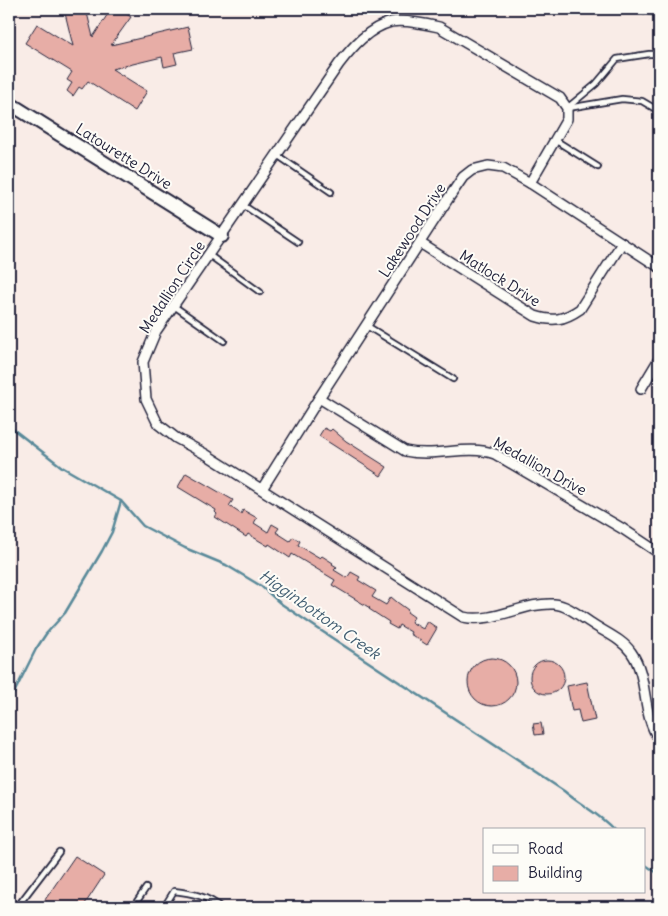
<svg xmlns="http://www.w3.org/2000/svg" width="668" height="916" viewBox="0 0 668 916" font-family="Delius,sans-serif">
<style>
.green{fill:#9bdba3;stroke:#5e7e6f}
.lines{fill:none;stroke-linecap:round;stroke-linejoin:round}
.stream{stroke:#598999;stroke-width:2.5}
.building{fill:#e7ada6;stroke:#22223b}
.lane-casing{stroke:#22223b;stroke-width:8}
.street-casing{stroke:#22223b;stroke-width:12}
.secondary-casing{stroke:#22223b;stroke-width:16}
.lane{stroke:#fdfcf7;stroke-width:4.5}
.street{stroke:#fdfcf7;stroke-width:9}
.secondary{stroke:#fdfcf7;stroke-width:12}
.labels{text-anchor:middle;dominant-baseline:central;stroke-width:4;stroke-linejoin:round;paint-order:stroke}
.street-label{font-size:15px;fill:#22223b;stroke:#fdfcf7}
.water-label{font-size:16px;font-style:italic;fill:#425e72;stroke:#fdfcf7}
</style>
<rect width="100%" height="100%" fill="#f9ece7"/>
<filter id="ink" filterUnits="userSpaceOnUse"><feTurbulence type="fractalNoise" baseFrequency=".02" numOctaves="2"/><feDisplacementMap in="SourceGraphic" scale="10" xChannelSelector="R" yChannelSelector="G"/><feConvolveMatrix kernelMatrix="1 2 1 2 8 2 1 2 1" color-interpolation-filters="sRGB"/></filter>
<g filter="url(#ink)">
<path class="green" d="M 619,9 L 659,9 L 659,17 Z"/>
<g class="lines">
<g class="stream">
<path d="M 9,426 L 62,467 L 121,501 L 143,526 L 185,548 L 226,565 L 261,586 L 280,603 L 317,628 L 564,791 C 580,805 600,814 614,830"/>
<path d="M 9,703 L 36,649 L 46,634 L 65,613 L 102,551 L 112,532 L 121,501"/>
<path d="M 644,864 L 659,874"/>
</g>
</g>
<g class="building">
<path d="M 64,9 L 86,9 L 93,37 L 111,9 L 127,9 L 125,13 L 131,17 L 111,45 L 188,27 L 193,49 L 174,53 L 177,64 L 164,67 L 162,57 L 112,69 L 147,91 L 135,111 L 88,81 L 82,89 L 79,87 L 73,96 L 67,91 L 72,83 L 67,80 L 72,72 L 25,43 L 37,24 L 73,46 Z"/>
<path d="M 324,428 L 330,431 L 332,429 L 346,441 L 387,467 L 381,476 L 319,436 Z"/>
<path d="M 186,473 L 233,500 L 229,506 L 241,514 L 243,510 L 257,518 L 254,523 L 268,532 L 272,524 L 279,528 L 276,532 L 290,541 L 293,537 L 300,541 L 298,545 L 320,558 L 322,556 L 333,563 L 332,564 L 337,567 L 334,570 L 347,578 L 351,572 L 360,577 L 358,580 L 376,591 L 372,597 L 386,605 L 391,597 L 397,602 L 408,610 L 407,612 L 414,617 L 411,622 L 423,629 L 427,621 L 437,628 L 427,645 L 410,634 L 411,632 L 399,625 L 397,629 L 388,624 L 389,622 L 369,609 L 370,608 L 332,585 L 335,580 L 292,554 L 290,558 L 269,544 L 268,546 L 248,534 L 246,537 L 215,517 L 217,514 L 215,512 L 216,510 L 178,487 Z"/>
<circle cx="492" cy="682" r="24"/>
<circle cx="547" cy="677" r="17"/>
<path d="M 587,682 L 595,720 L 581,723 L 578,710 L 572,711 L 567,686 Z"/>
<path d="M 541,723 L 543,734 L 535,735 L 533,724 Z"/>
<path d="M 75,856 L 104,875 L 83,907 L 40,907 Z"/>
</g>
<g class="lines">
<defs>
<g id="lane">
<path d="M 567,108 L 596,84 L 617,59 L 649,54 L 659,54"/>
<path d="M 568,108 L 622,99 L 642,101 L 659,111"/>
<path d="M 555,140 L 598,167"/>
<path d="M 277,155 L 331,192"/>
<path d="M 243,205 L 298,242"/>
<path d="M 209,255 L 260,292"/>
<path d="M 174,306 L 224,341"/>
<path d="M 367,326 L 453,379"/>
<path d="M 17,907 L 59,852"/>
<path d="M 133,907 L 146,888"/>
<path d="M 164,907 L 174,891 C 190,893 208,896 220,907"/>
</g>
<g id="street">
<path d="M 530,183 L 567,119 L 567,108 L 560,98 L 439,27 C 426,24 404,19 391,22 C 369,28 353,46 339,64 L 156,331 L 143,362 L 146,399 L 158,424 L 176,438 L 207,455 L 463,617 C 493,624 524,602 554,604 C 567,605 580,616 591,623 C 604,632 622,639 631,652 C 649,677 641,714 659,739"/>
<path d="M 420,243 L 535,316 C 553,322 564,320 580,309 L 622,243"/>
<path d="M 641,389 L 659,359"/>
<path d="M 319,398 L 405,451 C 436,458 467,444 495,454 L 623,529 L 659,553"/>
<path d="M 262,489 L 319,398 L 448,199 L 463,177 L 472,170 L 488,166 L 503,168 L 530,183 L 659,267"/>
</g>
<path id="secondary" d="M 9,103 L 222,236"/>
</defs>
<use href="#lane" class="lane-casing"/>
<use href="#street" class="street-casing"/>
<use href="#secondary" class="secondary-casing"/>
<use href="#lane" class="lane"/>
<use href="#street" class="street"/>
<use href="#secondary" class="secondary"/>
</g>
</g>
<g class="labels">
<g class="street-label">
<text transform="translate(124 156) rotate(32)">Latourette Drive</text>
<text transform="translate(412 230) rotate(-57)">Lakewood Drive</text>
<text transform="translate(500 278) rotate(32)">Matlock Drive</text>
<text transform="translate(172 287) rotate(-57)">Medallion Circle</text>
<text transform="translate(540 466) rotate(29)">Medallion Drive</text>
</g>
<g class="water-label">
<text transform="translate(320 614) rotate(35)">Higginbottom Creek</text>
</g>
</g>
<rect width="668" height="916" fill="none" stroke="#fdfcf7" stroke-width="30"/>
<rect x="15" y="15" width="638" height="886" fill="none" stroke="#22223b" stroke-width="2" filter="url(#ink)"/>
<rect x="483" y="828" width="162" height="65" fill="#fdfcf7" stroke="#a5a5ac"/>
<rect x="493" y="845" width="25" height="8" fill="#fdfcf7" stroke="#a5a5ac"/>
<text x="528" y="854" font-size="15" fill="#22223b">Road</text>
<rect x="493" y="866" width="25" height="15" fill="#e7ada6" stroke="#a5a5ac"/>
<text x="528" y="878" font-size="15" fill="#22223b">Building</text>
</svg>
